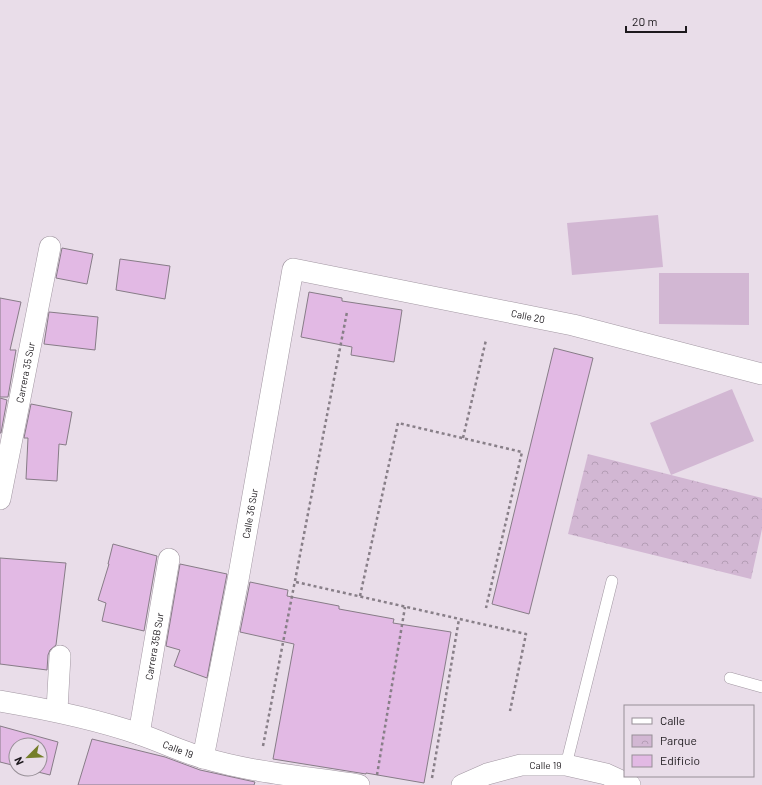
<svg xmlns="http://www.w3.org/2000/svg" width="762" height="785" viewBox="0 0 762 785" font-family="Barlow,sans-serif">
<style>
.park{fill:url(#park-crowns)}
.pitch{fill:#d2b7d3}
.building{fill:#e2b9e4;stroke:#877c87}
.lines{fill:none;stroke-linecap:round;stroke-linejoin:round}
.lane-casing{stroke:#a297a2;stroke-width:12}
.street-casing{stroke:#a297a2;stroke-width:22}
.path{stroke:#887f88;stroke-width:2.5;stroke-dasharray:3 3;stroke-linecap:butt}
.lane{stroke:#fff;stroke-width:11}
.street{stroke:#fff;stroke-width:21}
.labels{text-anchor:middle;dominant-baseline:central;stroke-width:3;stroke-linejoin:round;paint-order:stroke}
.street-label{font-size:10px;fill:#1d191d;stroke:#e9dde9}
</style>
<defs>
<pattern id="park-crowns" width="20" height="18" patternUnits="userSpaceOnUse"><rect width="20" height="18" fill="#d2b7d3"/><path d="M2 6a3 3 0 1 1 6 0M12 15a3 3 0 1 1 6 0" fill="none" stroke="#b49db5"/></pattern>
</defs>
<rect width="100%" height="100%" fill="#e9dde9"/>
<path class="park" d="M 588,454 L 762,498 L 762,529 L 751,579 L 568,534 Z"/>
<g class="pitch">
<path d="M 658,215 L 663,267 L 572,275 L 567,223 Z"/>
<path d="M 659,273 L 749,273 L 749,325 L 659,324 Z"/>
<path d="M 732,389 L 754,441 L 671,475 L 650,423 Z"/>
</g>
<g class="building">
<path d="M 62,248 L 93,254 L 87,284 L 56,278 Z"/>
<path d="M 120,259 L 170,266 L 165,299 L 116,290 Z"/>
<path d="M 309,292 L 342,298 L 342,301 L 402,310 L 394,362 L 351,355 L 352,347 L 301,337 Z"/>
<path d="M 0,298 L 21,302 L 10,350 L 16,350 L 8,397 L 0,397 Z"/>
<path d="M 49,312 L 98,317 L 95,350 L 44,344 Z"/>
<path d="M 554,348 L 593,358 L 529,614 L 492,604 Z"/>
<path d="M 0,398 L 7,400 L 1,433 L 0,433 Z"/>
<path d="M 31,404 L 72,412 L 66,445 L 59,444 L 57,481 L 26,479 L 28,438 L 24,438 Z"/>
<path d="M 113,544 L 157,556 L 144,631 L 102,621 L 106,603 L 98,600 L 109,564 L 108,564 Z"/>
<path d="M 0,558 L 66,563 L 56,645 L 50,650 L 48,655 L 47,670 L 0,664 Z"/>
<path d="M 180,564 L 227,574 L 207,678 L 174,666 L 180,650 L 166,646 Z"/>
<path d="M 250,582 L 288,590 L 287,596 L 339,606 L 339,609 L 394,619 L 393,623 L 451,632 L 424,783 L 366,773 L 366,774 L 273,759 L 294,644 L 240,632 Z"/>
<path d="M 0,726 L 58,742 L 50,775 L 26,769 L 40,769 L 40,745 L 16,745 L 16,766 L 0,762 Z"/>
<path d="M 92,739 L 165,757 L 200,770 L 255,782 L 254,785 L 78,785 Z"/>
</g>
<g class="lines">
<defs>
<g id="lane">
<path d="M 730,678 L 762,687"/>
<path d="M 566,765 L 612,581"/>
</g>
<g id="street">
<path id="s1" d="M 0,499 L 50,247"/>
<path id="s2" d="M 0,701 C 47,709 93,718 139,734 C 160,741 182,752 204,758 C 254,773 308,777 359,785"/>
<path d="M 57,710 L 60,656"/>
<path id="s3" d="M 139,734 L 169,559"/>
<path id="s4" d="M 203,758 L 238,580 L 293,269 L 573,325 L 762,374"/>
<path id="s5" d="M 462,785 L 487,774 L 521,765 L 566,765 L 606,774 L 630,785"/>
</g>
</defs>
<use href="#lane" class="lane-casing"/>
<use href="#street" class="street-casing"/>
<g class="path">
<path d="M 463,438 L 486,340"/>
<path d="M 296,582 L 526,634 L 510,711"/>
<path d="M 360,596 L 398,423 L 522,452 L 486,608"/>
<path d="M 263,746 L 347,312"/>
<path d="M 377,775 L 405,607"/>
<path d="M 432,778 L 459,619"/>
</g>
<use href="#lane" class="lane"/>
<use href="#street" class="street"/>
</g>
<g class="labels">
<g class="street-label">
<text stroke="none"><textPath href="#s4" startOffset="737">Calle 20</textPath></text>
<text stroke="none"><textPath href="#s1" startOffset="129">Carrera 35 Sur</textPath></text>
<text stroke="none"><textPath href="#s4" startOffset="249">Calle 36 Sur</textPath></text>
<text stroke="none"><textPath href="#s3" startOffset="89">Carrera 35B Sur</textPath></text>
<text stroke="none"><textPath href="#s2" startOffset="185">Calle 19</textPath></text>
<text stroke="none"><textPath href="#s5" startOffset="87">Calle 19</textPath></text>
</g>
</g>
<rect x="624" y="705" width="130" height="72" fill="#e9dde9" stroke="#978f97"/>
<rect x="632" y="718" width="20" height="6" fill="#ffffff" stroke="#978f97"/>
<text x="660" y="725" font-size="12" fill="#1d191d">Calle</text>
<rect x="632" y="735" width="20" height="12" fill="url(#park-crowns)" stroke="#978f97"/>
<text x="660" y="745" font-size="12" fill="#1d191d">Parque</text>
<rect x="632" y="755" width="20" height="12" fill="#e2b9e4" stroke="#978f97"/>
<text x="660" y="765" font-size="12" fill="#1d191d">Edificio</text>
<g transform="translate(28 757) rotate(246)"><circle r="19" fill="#e9dde9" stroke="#978f97"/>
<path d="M0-3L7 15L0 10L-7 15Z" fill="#757e29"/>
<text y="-6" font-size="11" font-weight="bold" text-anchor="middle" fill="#1d191d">N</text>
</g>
<path d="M626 26v6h60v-6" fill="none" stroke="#1d191d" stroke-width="2"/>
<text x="632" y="26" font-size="12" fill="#1d191d" stroke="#e9dde9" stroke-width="3" paint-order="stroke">20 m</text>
</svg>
